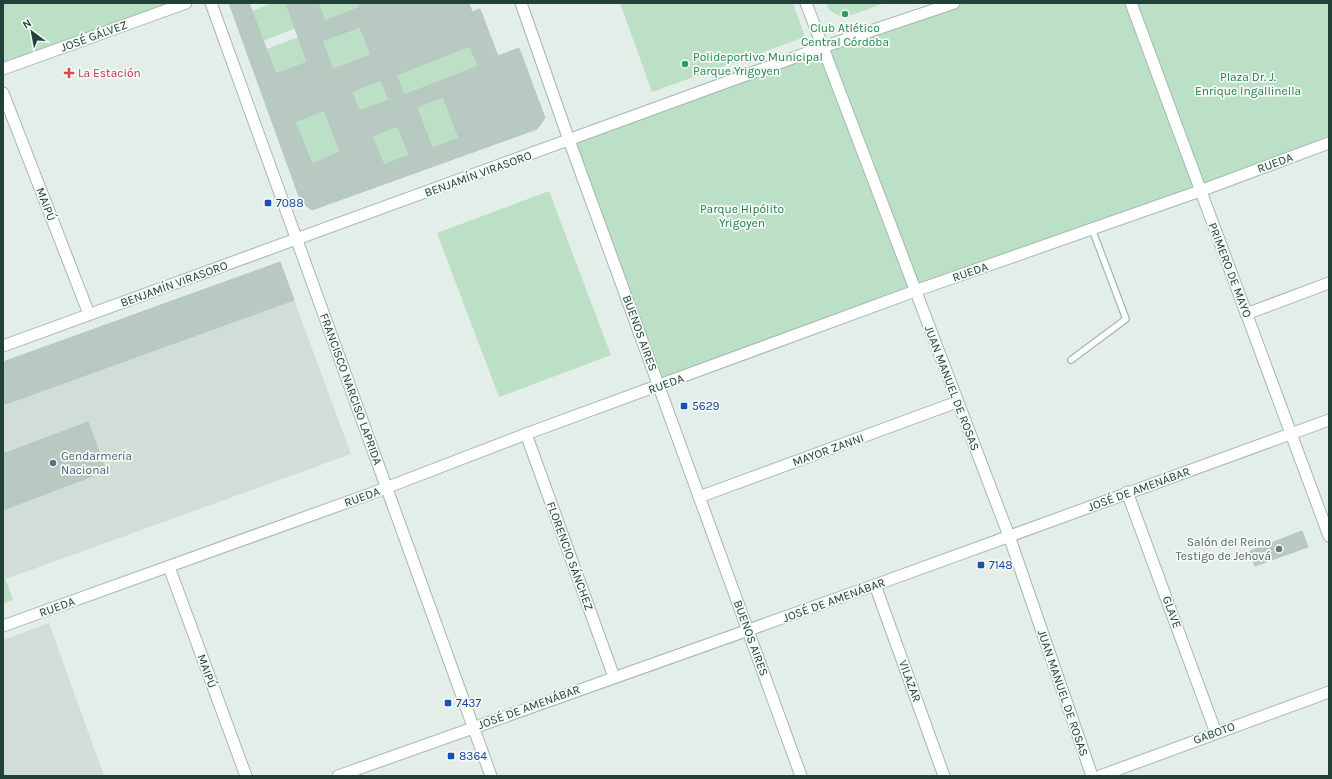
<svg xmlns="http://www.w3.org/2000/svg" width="1332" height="779" viewBox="0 0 1332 779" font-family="Karla,sans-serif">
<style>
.built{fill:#d1ded8}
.green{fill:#bbe0c5}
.building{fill:#b8c9c2;stroke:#b5c8c0;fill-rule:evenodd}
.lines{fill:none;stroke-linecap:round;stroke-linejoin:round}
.lane-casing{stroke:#a5b7b1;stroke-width:8}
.street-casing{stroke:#a5b7b1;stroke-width:13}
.lane{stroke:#fff;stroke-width:5.5}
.street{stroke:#fff;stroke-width:11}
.leisure-dot{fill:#2e9e5b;stroke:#f4faf7;stroke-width:1.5}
.health-dot{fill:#e0444e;stroke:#f4faf7;stroke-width:1.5}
.transit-dot{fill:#1a4fb4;stroke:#f4faf7;stroke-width:1.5}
.service-dot{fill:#5c6f8a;stroke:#f4faf7;stroke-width:1.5}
.worship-dot{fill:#6b7280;stroke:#f4faf7;stroke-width:1.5}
.labels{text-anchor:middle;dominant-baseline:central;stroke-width:3.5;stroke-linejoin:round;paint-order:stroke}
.leisure-label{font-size:12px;fill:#27864d;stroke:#f4faf7}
.street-label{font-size:12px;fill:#214139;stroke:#f4faf7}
.health-label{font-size:12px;fill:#be3a42;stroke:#f4faf7;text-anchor:start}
.park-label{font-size:12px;fill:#287b49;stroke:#f4faf7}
.transit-label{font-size:12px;fill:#164399;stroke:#f4faf7;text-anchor:start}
.service-label{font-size:12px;fill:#4e5e75;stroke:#f4faf7;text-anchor:start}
.worship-label{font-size:12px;fill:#5b616d;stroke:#f4faf7;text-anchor:end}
</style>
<rect width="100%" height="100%" fill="#e3eee9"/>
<g class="built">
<path d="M 280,262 L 351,454 L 6,579 L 3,572 L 3,362 Z"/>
<path d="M 49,623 L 104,776 L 3,776 L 3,640 Z"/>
</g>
<g class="green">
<path d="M 3,3 L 186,3 L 3,69 Z"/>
<path d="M 272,3 L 286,3 L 296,28 L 263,41 L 252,11 Z"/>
<path d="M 318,3 L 358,3 L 360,7 L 325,21 Z"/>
<path d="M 620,3 L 793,3 L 805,37 L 652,92 Z"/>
<path d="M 826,3 L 885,3 L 843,18 L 829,10 Z"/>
<path d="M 954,3 L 1329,3 L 1329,143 L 659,386 L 569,140 Z"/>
<path d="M 360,27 L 371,55 L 333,69 L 322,41 Z"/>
<path d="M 298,37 L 307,62 L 276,74 L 267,49 Z"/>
<path d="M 470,46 L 478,66 L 404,95 L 396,75 Z"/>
<path d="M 381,80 L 389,100 L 359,111 L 352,92 Z"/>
<path d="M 443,97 L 459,138 L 432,148 L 417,107 Z"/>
<path d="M 324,110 L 340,152 L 312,164 L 295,122 Z"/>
<path d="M 398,126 L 409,155 L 384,165 L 372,136 Z"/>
<path d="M 549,191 L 611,355 L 499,397 L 437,233 Z"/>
<path d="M 3,572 L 13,600 L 3,604 Z"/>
</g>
<g class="building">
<path d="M 229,3 L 249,3 L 276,74 L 307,62 L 286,3 L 318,3 L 325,21 L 360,7 L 358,3 L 469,3 L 472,12 L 480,9 L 498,56 L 519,48 L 545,118 L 537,129 L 312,210 L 301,202 ZM 360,27 L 371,55 L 333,69 L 322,41 ZM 470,46 L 478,66 L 404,95 L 396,75 ZM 381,80 L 389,100 L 359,111 L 352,92 ZM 443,97 L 459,138 L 432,148 L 417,107 ZM 324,110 L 340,152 L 312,164 L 295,122 ZM 398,126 L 409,155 L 384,165 L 372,136 Z"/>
<path d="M 280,262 L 294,300 L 3,405 L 3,362 Z"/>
<path d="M 88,422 L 106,471 L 3,510 L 3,454 Z"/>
<path d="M 1302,531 L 1308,547 L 1255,566 L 1250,551 Z"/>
</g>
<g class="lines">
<defs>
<path id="lane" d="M 1071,360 L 1126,319 L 1092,229"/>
<g id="street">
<path d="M 211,3 L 491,776"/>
<path d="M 521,3 L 569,140 L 801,776"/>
<path d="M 806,3 L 1009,536 L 1092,776"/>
<path d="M 1131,3 L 1329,536"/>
<path d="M 3,69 L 186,3"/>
<path d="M 3,93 L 89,314"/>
<path d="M 1246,314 L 1329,283"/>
<path d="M 3,346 L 823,47 L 954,3"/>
<path d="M 526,434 L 614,677"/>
<path d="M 1127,492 L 1216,733"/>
<path d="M 699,497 L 957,402"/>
<path d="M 169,567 L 246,776"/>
<path d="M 875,585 L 944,776"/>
<path d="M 3,626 L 370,494 L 526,434 L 915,291 L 1200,191 L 1329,143"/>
<path d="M 338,776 L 875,585 L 1329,420"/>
<path d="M 1100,776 L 1329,692"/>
</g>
</defs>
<use href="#lane" class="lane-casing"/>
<use href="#street" class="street-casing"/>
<use href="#lane" class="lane"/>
<use href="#street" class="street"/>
</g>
<g class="leisure-dot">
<circle cx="845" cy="14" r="4"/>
<circle cx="685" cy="64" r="4"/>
</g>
<path class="health-dot" d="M67 67h4v4h4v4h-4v4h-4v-4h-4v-4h4z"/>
<g class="transit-dot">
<rect x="264" y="199" width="8" height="8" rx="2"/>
<rect x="680" y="402" width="8" height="8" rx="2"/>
<rect x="977" y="561" width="8" height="8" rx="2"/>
<rect x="444" y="699" width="8" height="8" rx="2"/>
<rect x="447" y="752" width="8" height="8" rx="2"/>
</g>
<circle class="service-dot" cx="53" cy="463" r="4"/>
<circle class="worship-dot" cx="1279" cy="549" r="4"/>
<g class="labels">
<g class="leisure-label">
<text x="845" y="28">Club Atlético<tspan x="845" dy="14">Central Córdoba</tspan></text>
<text x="693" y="57" text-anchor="start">Polideportivo Municipal<tspan x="693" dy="14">Parque Yrigoyen</tspan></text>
</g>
<g class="street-label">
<text transform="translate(94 36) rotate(-20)">JOSÉ GÁLVEZ</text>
<text transform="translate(1275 163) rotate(-20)">RUEDA</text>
<text transform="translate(478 174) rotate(-20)">BENJAMÍN VIRASORO</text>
<text transform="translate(46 204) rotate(69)">MAIPÚ</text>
<text transform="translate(1230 270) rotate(69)">PRIMERO DE MAYO</text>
<text transform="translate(970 272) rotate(-19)">RUEDA</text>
<text transform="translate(174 284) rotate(-20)">BENJAMÍN VIRASORO</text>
<text transform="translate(640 333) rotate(70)">BUENOS AIRES</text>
<text transform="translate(666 384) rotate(-20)">RUEDA</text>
<text transform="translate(952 388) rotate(69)">JUAN MANUEL DE ROSAS</text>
<text transform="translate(351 389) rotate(70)">FRANCISCO NARCISO LAPRIDA</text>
<text transform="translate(828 450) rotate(-20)">MAYOR ZANNI</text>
<text transform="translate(1139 489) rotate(-20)">JOSÉ DE AMENÁBAR</text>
<text transform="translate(362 497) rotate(-20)">RUEDA</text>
<text transform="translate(570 556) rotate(70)">FLORENCIO SÁNCHEZ</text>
<text transform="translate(834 600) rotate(-20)">JOSÉ DE AMENÁBAR</text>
<text transform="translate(57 607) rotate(-20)">RUEDA</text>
<text transform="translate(1172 612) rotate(70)">GLAVE</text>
<text transform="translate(751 638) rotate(70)">BUENOS AIRES</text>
<text transform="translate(207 671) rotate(70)">MAIPÚ</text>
<text transform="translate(910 681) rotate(70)">VILAZAR</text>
<text transform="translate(1063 693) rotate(71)">JUAN MANUEL DE ROSAS</text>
<text transform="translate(529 707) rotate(-20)">JOSÉ DE AMENÁBAR</text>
<text transform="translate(1214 733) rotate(-20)">GABOTO</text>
</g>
<g class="health-label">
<text x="78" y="73">La Estación</text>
</g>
<g class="park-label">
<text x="1248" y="77">Plaza Dr. J.<tspan x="1248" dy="14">Enrique Ingallinella</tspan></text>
<text x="742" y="209">Parque Hipólito<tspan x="742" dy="14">Yrigoyen</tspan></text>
</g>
<g class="transit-label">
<text x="276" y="203">7088</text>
<text x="692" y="406">5629</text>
<text x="989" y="565">7148</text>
<text x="456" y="703">7437</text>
<text x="459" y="756">8364</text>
</g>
<g class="service-label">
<text x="61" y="456">Gendarmería<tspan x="61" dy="14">Nacional</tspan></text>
</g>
<g class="worship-label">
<text x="1271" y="542">Salón del Reino<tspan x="1271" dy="14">Testigo de Jehová</tspan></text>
</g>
</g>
<rect width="1332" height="779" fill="none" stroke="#214139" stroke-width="8"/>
<g transform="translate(32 32) rotate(328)" stroke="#f4faf7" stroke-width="3" paint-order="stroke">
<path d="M0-3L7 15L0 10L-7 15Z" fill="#214139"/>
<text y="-6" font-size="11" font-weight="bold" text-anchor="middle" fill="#214139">N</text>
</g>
</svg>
